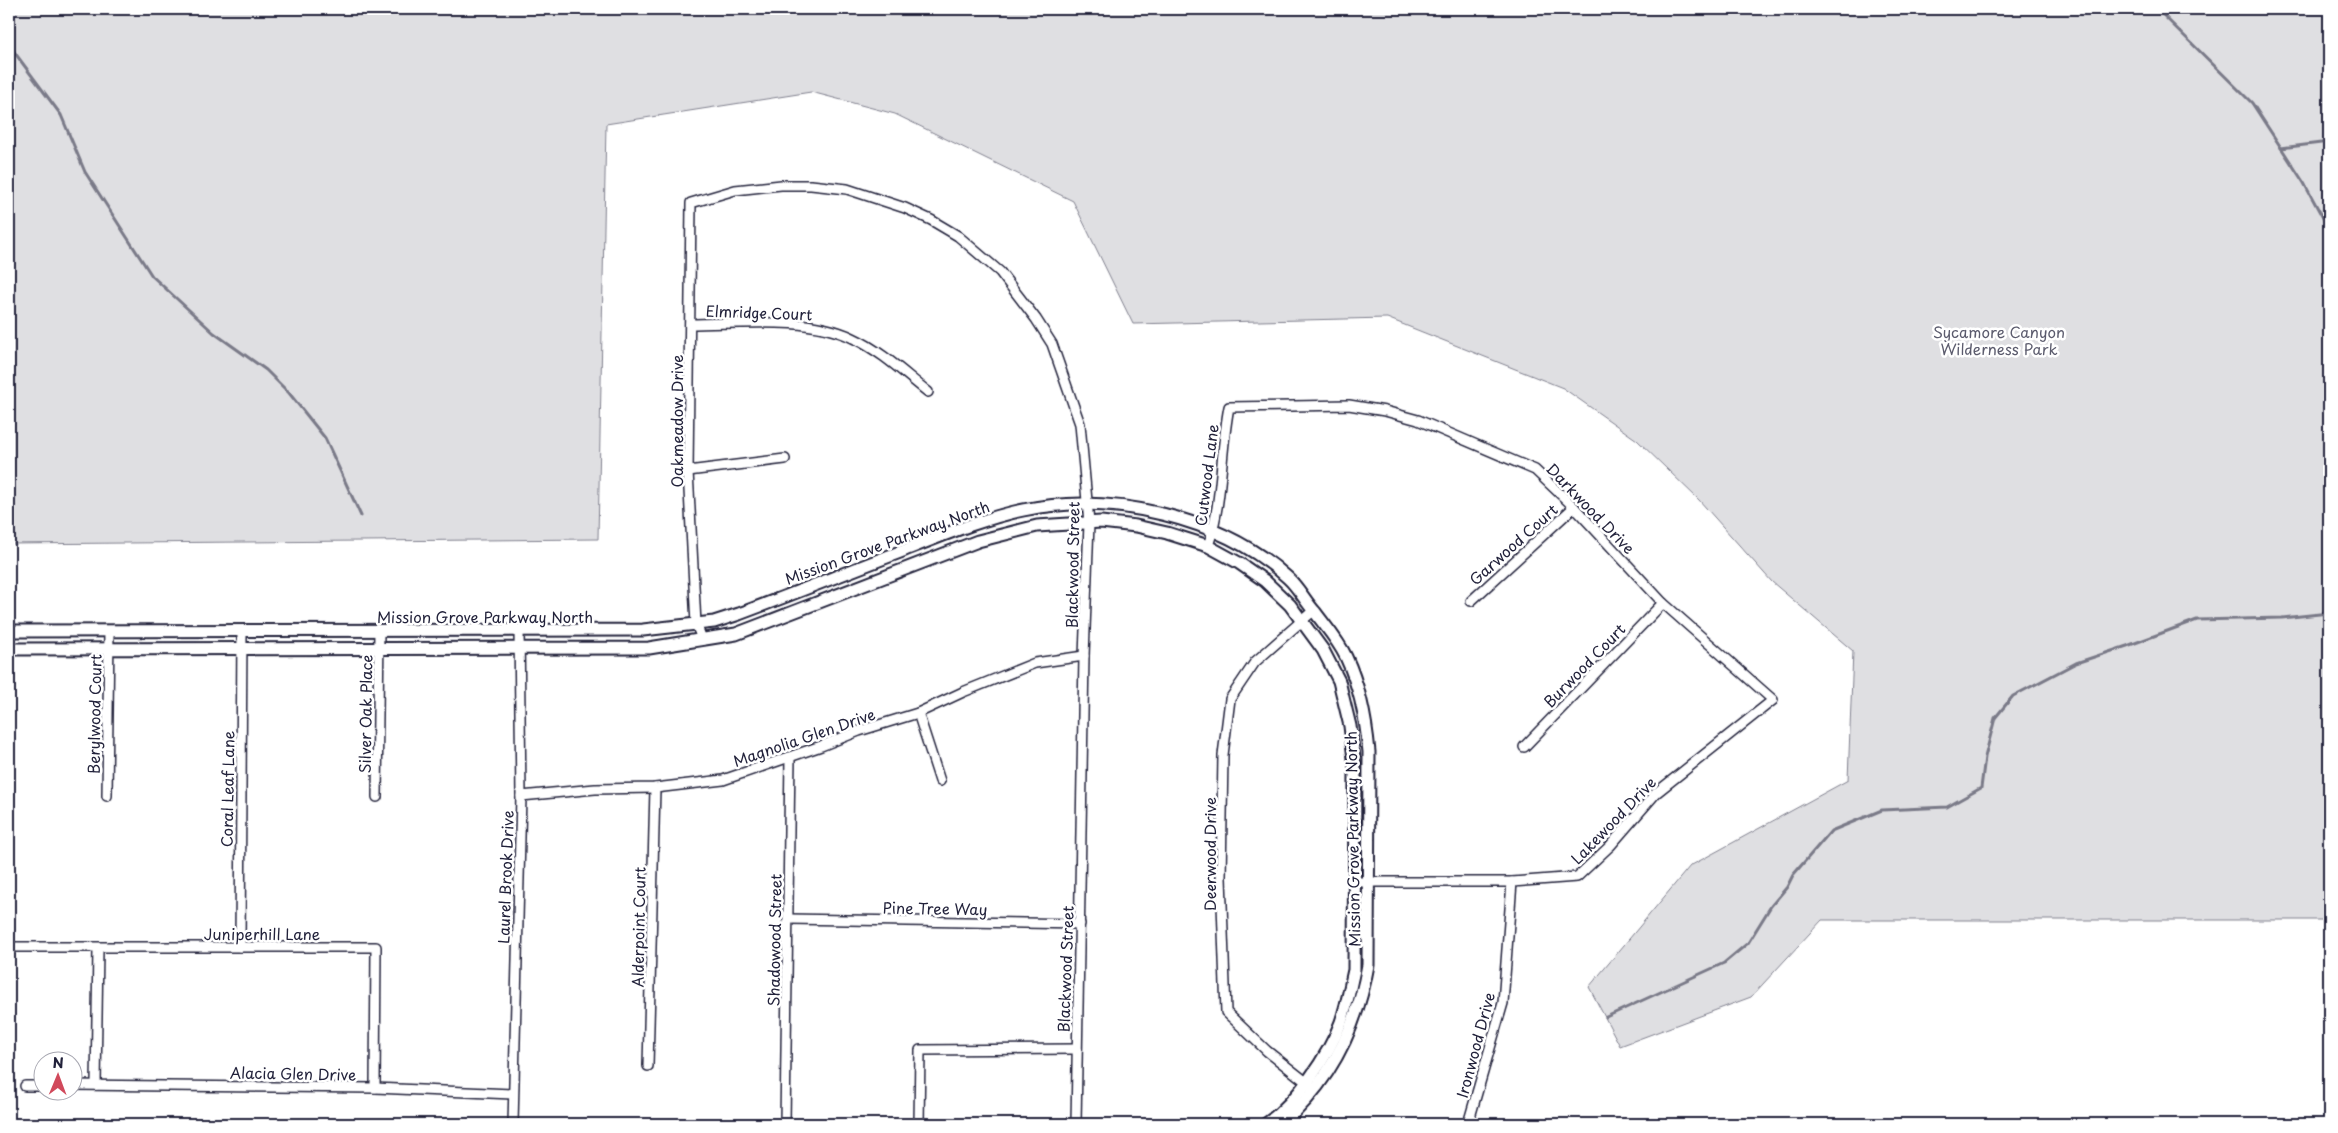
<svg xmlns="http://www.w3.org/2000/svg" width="2338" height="1133" viewBox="0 0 2338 1133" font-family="'Playpen Sans',sans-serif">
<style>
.green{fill:#dfdfe2;stroke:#80808e}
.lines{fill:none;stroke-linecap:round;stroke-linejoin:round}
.stream{stroke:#7a7a88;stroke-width:3}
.minor-casing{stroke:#22223b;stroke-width:12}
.tertiary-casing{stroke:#22223b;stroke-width:15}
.minor{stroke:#fff;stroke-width:9}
.tertiary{stroke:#fff;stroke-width:11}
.labels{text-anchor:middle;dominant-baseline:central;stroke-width:5;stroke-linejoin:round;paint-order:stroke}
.street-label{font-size:15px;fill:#22223b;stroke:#fff}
.park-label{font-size:15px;fill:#5b5b6d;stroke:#fff}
</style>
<rect width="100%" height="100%" fill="#fff"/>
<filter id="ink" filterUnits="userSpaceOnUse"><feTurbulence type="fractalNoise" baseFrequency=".02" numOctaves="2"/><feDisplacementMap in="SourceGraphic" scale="10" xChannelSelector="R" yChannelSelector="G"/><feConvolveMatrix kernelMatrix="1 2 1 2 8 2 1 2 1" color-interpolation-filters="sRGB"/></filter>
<g filter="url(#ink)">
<path class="green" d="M 9,9 L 2329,9 L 2329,920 L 1822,920 L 1751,997 L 1620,1046 L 1589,987 L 1690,866 L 1848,780 L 1853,651 L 1772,582 L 1699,500 L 1637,440 L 1563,388 L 1387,318 L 1133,324 L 1073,201 L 895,114 L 811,92 L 606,124 L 598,539 L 9,544 Z"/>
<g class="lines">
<g class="stream">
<path d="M 2157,9 L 2252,103 L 2304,183 L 2329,229"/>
<path d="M 9,45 L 61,115 L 85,172 L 152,276 L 214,333 L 266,370 L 289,393 L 325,438 L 361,516"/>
<path d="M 2281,148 L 2329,142"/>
<path d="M 1606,1017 L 1724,963 L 1748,943 L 1771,906 L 1787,887 L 1793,875 L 1831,831 L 1882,810 L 1947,807 L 1981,788 L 1985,757 L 1995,718 L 2013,696 L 2076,663 L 2127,646 L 2197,620 L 2282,618 L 2329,613"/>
</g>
<defs>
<g id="minor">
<path d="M 690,324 C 741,324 807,316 853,338 C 881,351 904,373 928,392"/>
<path d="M 688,471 L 785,459"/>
<path d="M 1208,546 C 1223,501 1220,453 1229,407 L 1349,405 L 1385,411 L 1418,420 L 1535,470 L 1574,507 L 1663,603 L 1773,700 L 1656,793 L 1610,846 L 1577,877 L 1512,882 L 1354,882"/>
<path d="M 1471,601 L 1574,507"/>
<path d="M 702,639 L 696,624 L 688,471 L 691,203 L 735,190 L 781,185 L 811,185 L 847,189 L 905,208 L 931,220 L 958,236 L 1000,272 L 1036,319 L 1052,344 L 1080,424 L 1089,523 L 1084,656 L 1076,1124"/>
<path d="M 918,713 L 940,781"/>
<path d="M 1524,747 L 1663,603"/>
<path d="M 107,796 L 109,631"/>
<path d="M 521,796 L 595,789 L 655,788 L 723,780 L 821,746 L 859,731 L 918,713 L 963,692 L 1035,663 L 1084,656"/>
<path d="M 377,797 L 379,631"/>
<path d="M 789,919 L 1080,924"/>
<path d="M 9,947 L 376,947 L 375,1088"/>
<path d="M 240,947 L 242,632"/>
<path d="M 648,1066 L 655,788"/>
<path d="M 72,1085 L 375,1088 L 512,1094"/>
<path d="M 96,1085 L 98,948"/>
<path d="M 1310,1085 L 1267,1051 L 1226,1012 L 1221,878 L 1223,755 L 1230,699 L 1255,662 L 1313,611"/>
<path d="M 25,1086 L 42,1086"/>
<path d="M 513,1124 L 521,796 L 519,631"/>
<path d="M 785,1124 L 790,757"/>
<path d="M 919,1124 L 920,1050 L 1076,1049"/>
<path d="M 1468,1124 L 1503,1003 L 1512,882"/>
</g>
<g id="tertiary">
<path d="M 9,631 L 643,630 L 714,622 L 739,614 C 793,594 847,572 900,552 C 941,536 981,519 1023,510 C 1111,492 1222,517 1288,578 C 1299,588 1305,601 1315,612 C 1326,627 1338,640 1346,657 C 1360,687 1366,719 1369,752 L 1368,965 C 1357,1028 1330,1082 1282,1124"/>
<path d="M 9,649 L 649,648 L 736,634 L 978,541 L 1037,526 L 1101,522 L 1136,526 L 1167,533 L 1208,546 L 1239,563 L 1265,581 L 1290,605 L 1323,650 L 1339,681 L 1350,726 L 1355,767 L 1354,970 C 1350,987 1347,1005 1341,1022 C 1328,1057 1296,1103 1266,1124"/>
</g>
</defs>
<use href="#minor" class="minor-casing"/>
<use href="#tertiary" class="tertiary-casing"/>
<use href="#minor" class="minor"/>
<use href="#tertiary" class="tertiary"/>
</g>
</g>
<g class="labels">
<g class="street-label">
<text transform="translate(759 312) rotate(2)">Elmridge Court</text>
<text transform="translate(676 421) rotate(-90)">Oakmeadow Drive</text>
<text transform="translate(1206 475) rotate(-83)">Cutwood Lane</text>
<text transform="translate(1591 508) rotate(46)">Darkwood Drive</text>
<text transform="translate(887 542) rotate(-20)">Mission Grove Parkway North</text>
<text transform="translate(1513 544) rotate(-42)">Garwood Court</text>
<text transform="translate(1072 565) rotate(-89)">Blackwood Street</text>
<text x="485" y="616">Mission Grove Parkway North</text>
<text transform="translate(1584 665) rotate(-46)">Burwood Court</text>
<text transform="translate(94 714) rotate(-89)">Berylwood Court</text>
<text transform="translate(365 714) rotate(-89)">Silver Oak Place</text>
<text transform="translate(804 737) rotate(-19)">Magnolia Glen Drive</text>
<text transform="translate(227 789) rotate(-89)">Coral Leaf Lane</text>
<text transform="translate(1613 820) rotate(-46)">Lakewood Drive</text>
<text transform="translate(1352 839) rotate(-91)">Mission Grove Parkway North</text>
<text transform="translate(1209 854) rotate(-90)">Deerwood Drive</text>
<text transform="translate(505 877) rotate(-88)">Laurel Brook Drive</text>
<text transform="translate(935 908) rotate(1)">Pine Tree Way</text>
<text transform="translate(638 927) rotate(-89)">Alderpoint Court</text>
<text x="262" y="933">Juniperhill Lane</text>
<text transform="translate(774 940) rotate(-89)">Shadowood Street</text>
<text transform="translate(1065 969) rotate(-88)">Blackwood Street</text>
<text transform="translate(1475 1045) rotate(-75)">Ironwood Drive</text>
<text transform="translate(293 1073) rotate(1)">Alacia Glen Drive</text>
</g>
<g class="park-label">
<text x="1999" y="331">Sycamore Canyon<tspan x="1999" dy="17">Wilderness Park</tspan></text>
</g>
</g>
<rect width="2338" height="1133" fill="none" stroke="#fff" stroke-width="30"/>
<rect x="15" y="15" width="2308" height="1103" fill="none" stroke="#22223b" stroke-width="2" filter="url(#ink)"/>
<g transform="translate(58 1076) rotate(1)"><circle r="24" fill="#ffffff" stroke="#a7a7b1"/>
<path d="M0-4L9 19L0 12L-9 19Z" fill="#d1495b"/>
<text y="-8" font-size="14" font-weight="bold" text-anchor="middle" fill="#22223b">N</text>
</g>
</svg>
